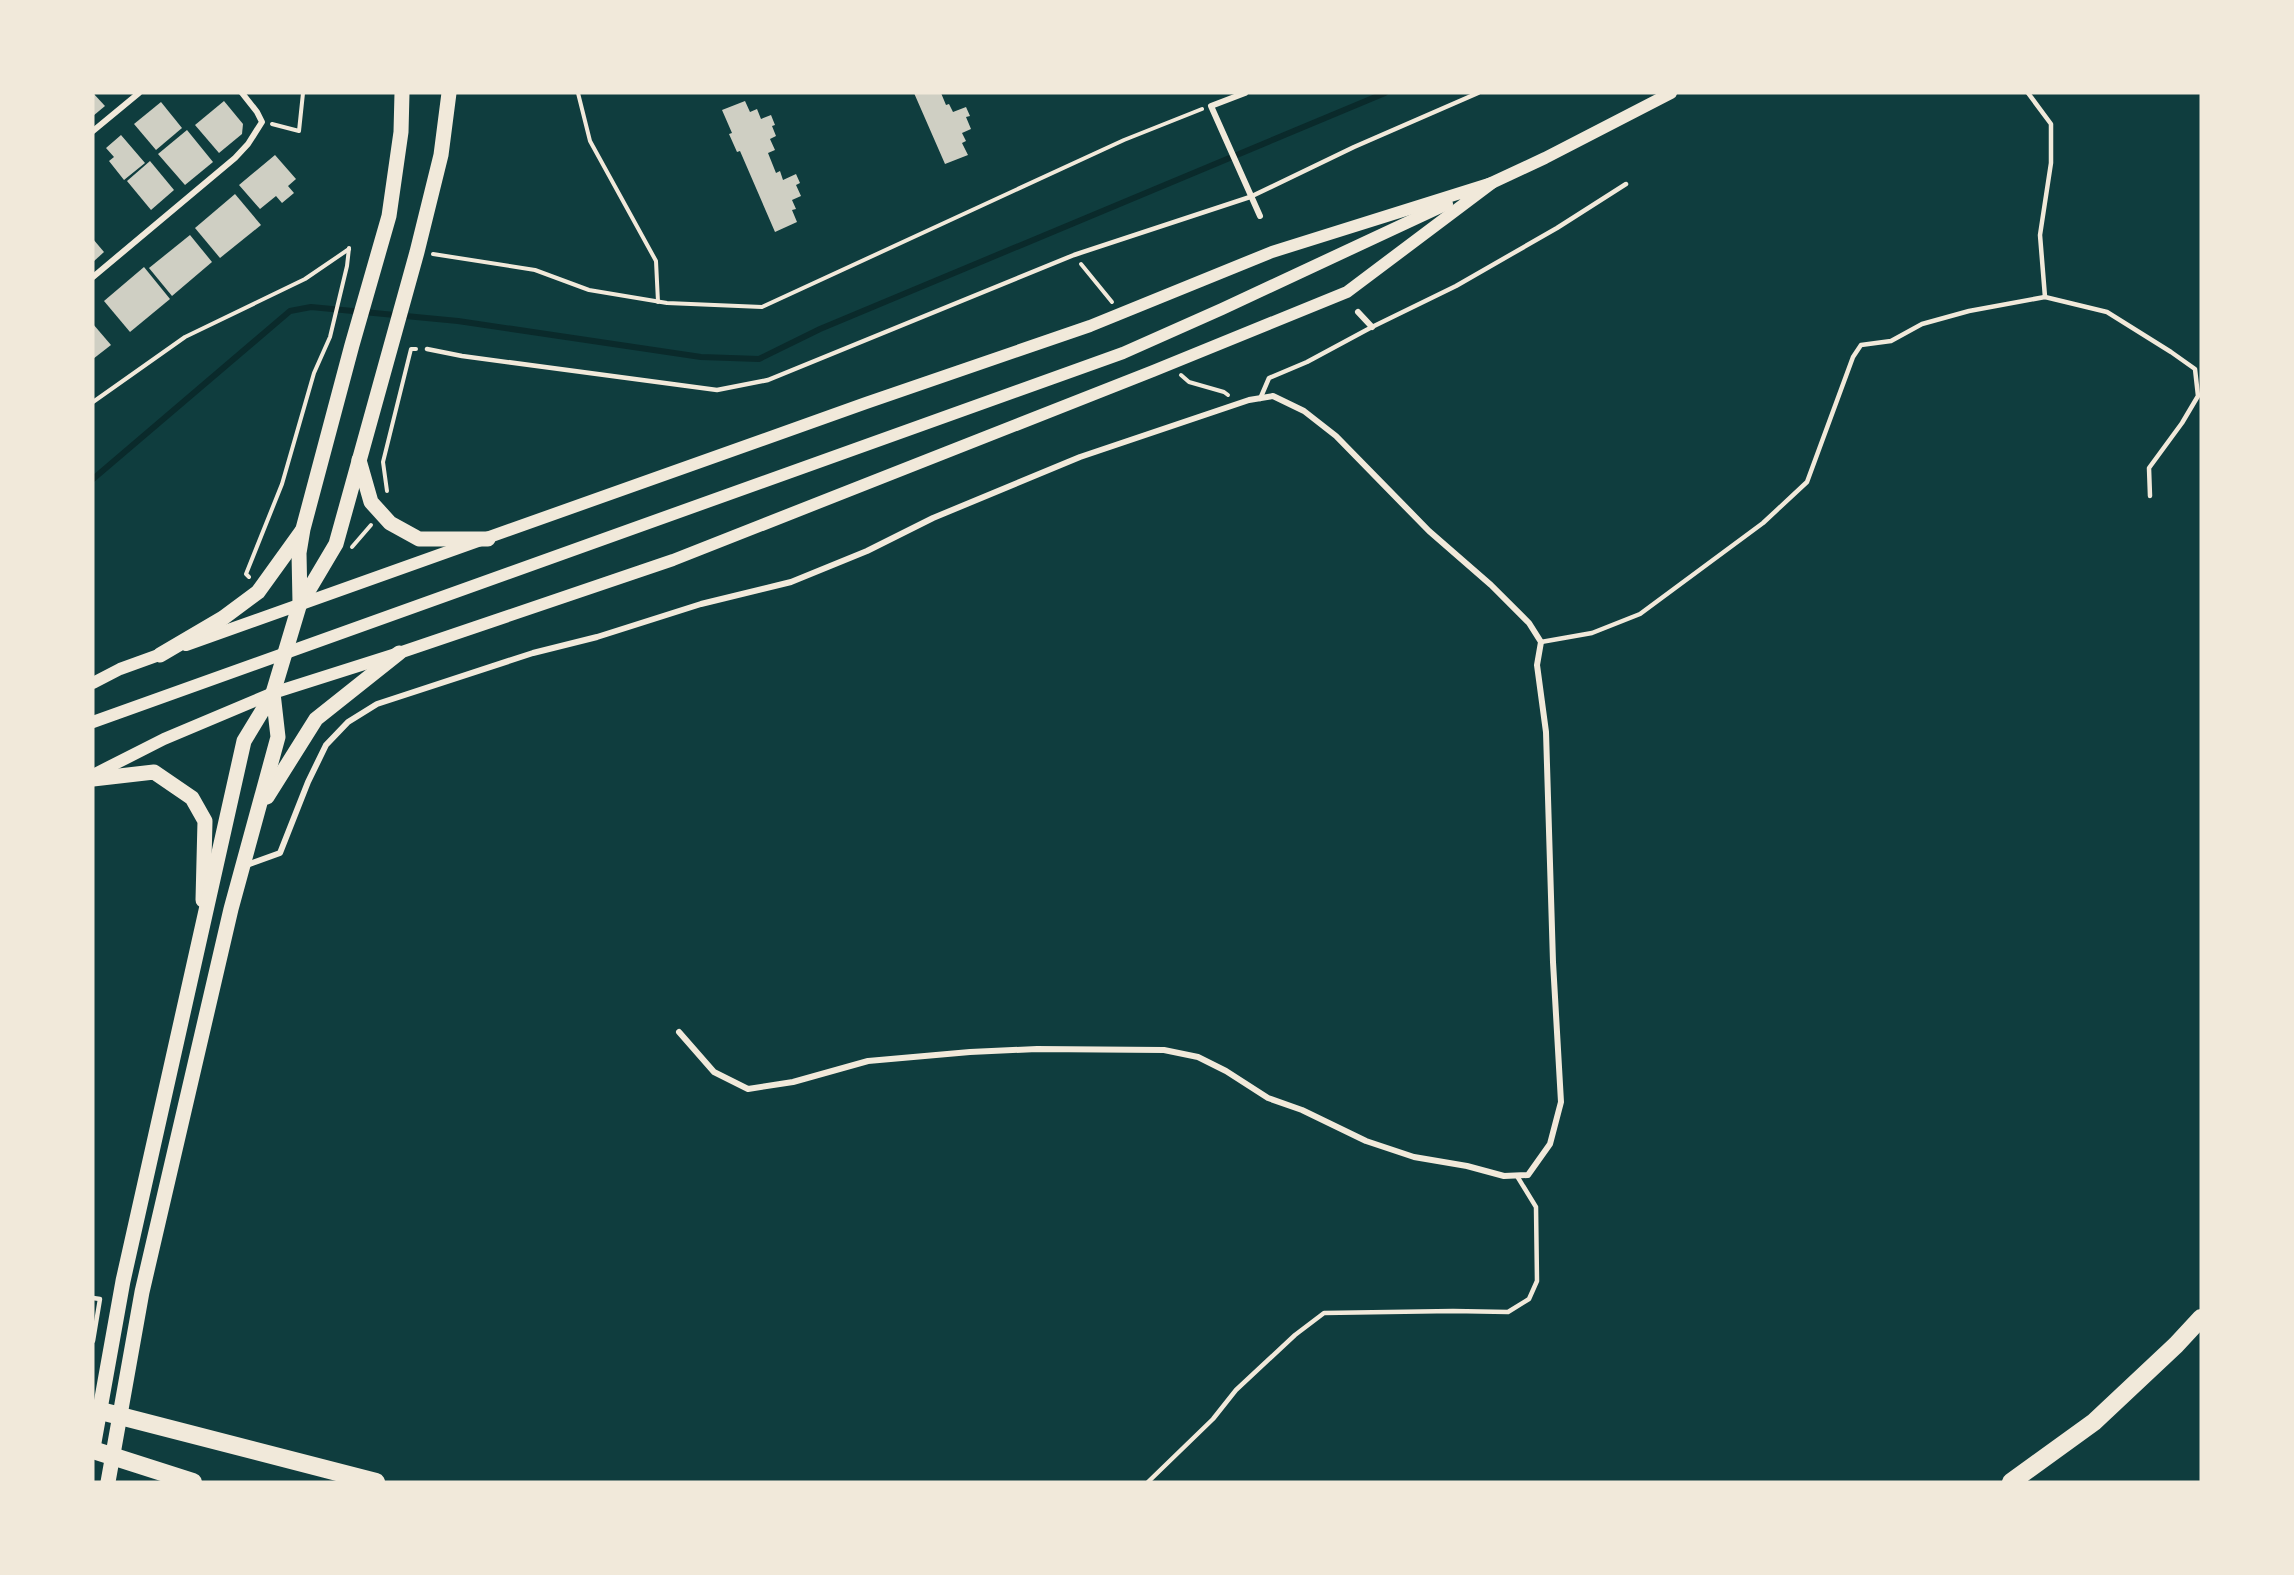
<svg xmlns="http://www.w3.org/2000/svg" width="2294" height="1575" viewBox="0 0 2294 1575" font-family="Jost,sans-serif">
<style>
.lines{fill:none;stroke-linecap:round;stroke-linejoin:round}
.stream{stroke:#0a2a2b;stroke-width:6}
.building{fill:#cfcfc3}
.path{stroke:#f1e9da;stroke-width:4}
.service{stroke:#f1e9da;stroke-width:4.5}
.minor{stroke:#f1e9da;stroke-width:6}
.secondary{stroke:#f1e9da;stroke-width:12}
.primary{stroke:#f1e9da;stroke-width:15}
.motorway{stroke:#f1e9da;stroke-width:18}
</style>
<rect width="100%" height="100%" fill="#0f3d3e"/>
<g class="lines">
<path class="stream" d="M 93,479 L 290,311 L 311,307 L 458,321 L 701,357 L 759,359 L 820,329 L 1385,93"/>
</g>
<g class="building">
<path d="M 93,93 L 105,106 L 93,116 Z"/>
<path d="M 914,93 L 941,93 L 946,105 L 949,104 L 953,112 L 966,107 L 970,116 L 966,117 L 971,129 L 962,133 L 966,141 L 962,143 L 968,155 L 945,164 Z"/>
<path d="M 224,101 L 243,124 L 242,134 L 219,153 L 195,125 Z"/>
<path d="M 745,101 L 750,112 L 757,109 L 761,119 L 771,115 L 775,125 L 772,126 L 776,136 L 770,139 L 775,150 L 768,153 L 776,173 L 780,171 L 783,180 L 796,174 L 800,183 L 796,185 L 801,196 L 792,200 L 796,209 L 792,210 L 797,222 L 775,232 L 740,151 L 737,152 L 729,134 L 732,133 L 722,110 Z"/>
<path d="M 161,102 L 182,128 L 156,150 L 134,124 Z"/>
<path d="M 187,130 L 213,162 L 185,185 L 158,154 Z"/>
<path d="M 121,135 L 145,163 L 124,180 L 109,161 L 114,157 L 106,148 Z"/>
<path d="M 275,155 L 296,179 L 288,186 L 294,193 L 282,203 L 276,196 L 260,209 L 239,185 Z"/>
<path d="M 150,161 L 174,190 L 151,210 L 127,181 Z"/>
<path d="M 235,194 L 261,225 L 220,258 L 195,228 Z"/>
<path d="M 190,235 L 212,262 L 172,296 L 149,268 Z"/>
<path d="M 93,239 L 104,252 L 93,262 Z"/>
<path d="M 144,267 L 170,299 L 130,332 L 104,301 Z"/>
<path d="M 93,324 L 111,345 L 93,359 Z"/>
</g>
<g class="lines">
<g class="path">
<path d="M 578,93 L 590,141 L 656,261 L 658,302"/>
<path d="M 272,124 L 299,131 L 303,93"/>
<path d="M 433,254 L 535,270 L 589,290 L 667,303 L 762,307 L 1124,140 L 1202,109"/>
<path d="M 1081,264 L 1112,302"/>
<path d="M 1181,375 L 1189,382 L 1224,392 L 1228,395"/>
<path d="M 93,402 L 185,337 L 305,279 L 349,249"/>
<path d="M 387,491 L 383,462 L 411,349 L 416,349"/>
<path d="M 352,547 L 371,525"/>
<path d="M 249,577 L 246,574 L 282,484 L 314,373 L 330,337 L 347,266 L 349,248"/>
</g>
<g class="service">
<path d="M 2028,93 L 2051,124 L 2051,163 L 2040,235 L 2045,297"/>
<path d="M 427,349 L 462,356 L 717,390 L 768,380 L 1074,255 L 1250,197 L 1354,147 L 1478,93"/>
<path d="M 1260,399 L 1269,378 L 1307,362 L 1372,327 L 1456,286 L 1557,228 L 1626,184"/>
<path d="M 1541,642 L 1592,633 L 1640,614 L 1763,523 L 1807,482 L 1853,357 L 1861,345 L 1891,341 L 1922,324 L 1969,311 L 2045,297 L 2107,312 L 2171,352 L 2195,369 L 2198,396 L 2182,423 L 2149,468 L 2150,496"/>
<path d="M 93,1298 L 100,1299 L 93,1341"/>
<path d="M 1148,1482 L 1213,1419 L 1236,1390 L 1295,1335 L 1324,1313 L 1453,1311 L 1508,1312 L 1529,1299 L 1537,1281 L 1536,1207 L 1517,1176"/>
</g>
<g class="minor">
<path d="M 1245,93 L 1211,106 L 1260,216"/>
<path d="M 93,131 L 139,93"/>
<path d="M 93,277 L 235,158 L 248,144 L 262,122 L 257,112 L 242,93"/>
<path d="M 1358,312 L 1372,327"/>
<path d="M 244,866 L 280,853 L 308,782 L 326,745 L 348,722 L 377,704 L 533,653 L 597,637 L 701,604 L 791,582 L 867,551 L 933,518 L 1080,457 L 1249,400 L 1273,396 L 1304,411 L 1336,436 L 1429,531 L 1491,585 L 1529,623 L 1541,642 L 1537,665 L 1546,732 L 1553,962 L 1561,1102 L 1550,1144 L 1528,1175 L 1504,1176 L 1467,1166 L 1414,1157 L 1366,1141 L 1302,1110 L 1268,1098 L 1226,1071 L 1198,1057 L 1164,1050 L 1037,1049 L 970,1052 L 868,1061 L 793,1082 L 748,1089 L 714,1072 L 679,1032"/>
</g>
<g class="secondary">
<path d="M 1485,186 L 1545,158 L 1671,93"/>
<path d="M 93,683 L 120,669 L 167,652"/>
<path d="M 93,722 L 1123,353 L 1222,309 L 1447,204"/>
<path d="M 93,775 L 164,739 L 273,693 L 399,653 L 673,560 L 1153,371 L 1347,292 L 1492,183 L 1272,252 L 1090,326 L 866,403 L 186,645"/>
</g>
<g class="primary">
<path d="M 359,460 L 371,502 L 390,523 L 419,539 L 488,539"/>
<path d="M 301,603 L 336,544 L 417,252 L 441,155 L 449,93"/>
<path d="M 160,655 L 223,618 L 258,592 L 302,531"/>
<path d="M 93,779 L 154,772 L 192,798 L 205,821 L 203,900"/>
<path d="M 267,797 L 316,719 L 399,653"/>
<path d="M 93,1448 L 123,1281 L 244,741 L 273,693 L 300,603 L 299,553 L 303,529 L 352,345 L 389,216 L 401,132 L 402,93"/>
<path d="M 108,1482 L 142,1292 L 231,909 L 278,737 L 273,693"/>
</g>
<g class="motorway">
<path d="M 93,1409 L 376,1482"/>
<path d="M 93,1450 L 193,1482"/>
<path d="M 2011,1482 L 2094,1422 L 2176,1345 L 2201,1318"/>
</g>
</g>
<rect width="2294" height="1575" fill="none" stroke="#f1e9da" stroke-width="189"/>
</svg>
